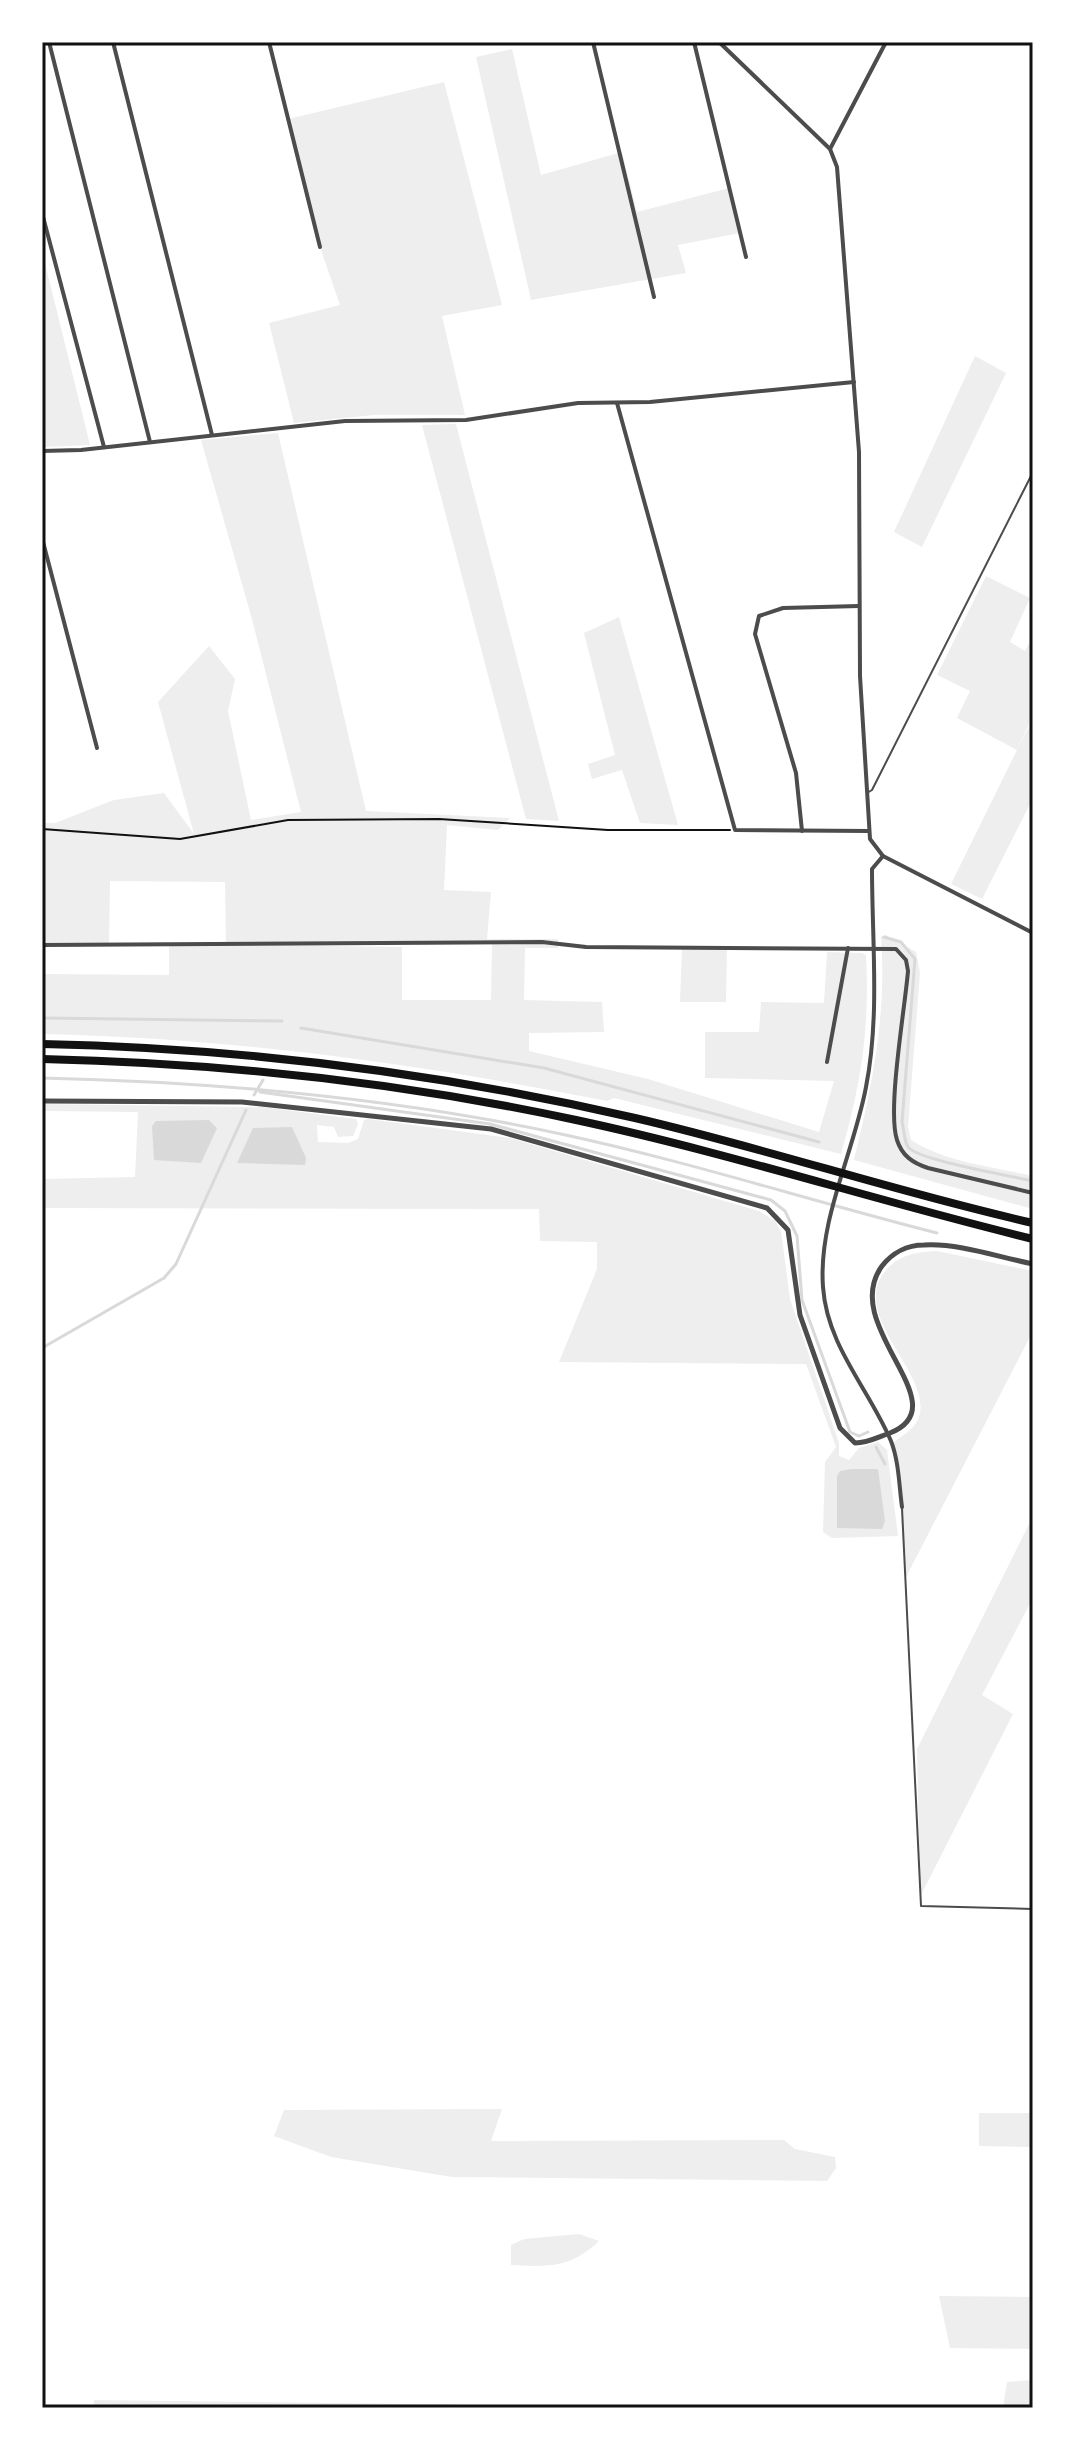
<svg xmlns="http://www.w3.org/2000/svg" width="1075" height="2450" viewBox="0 0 1075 2450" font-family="'Golos Text',sans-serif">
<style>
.green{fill:#eee}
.water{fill:#d9d9d9}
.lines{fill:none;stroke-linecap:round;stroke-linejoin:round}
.stream{stroke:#d9d9d9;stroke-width:3}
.path{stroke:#111;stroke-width:2}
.service{stroke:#4c4c4c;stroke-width:2}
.minor{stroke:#4c4c4c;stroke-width:4}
.tertiary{stroke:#4c4c4c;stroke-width:5}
.motorway{stroke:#111;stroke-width:8}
.neatline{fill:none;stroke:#111;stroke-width:3}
</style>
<rect width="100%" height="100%" fill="#fff"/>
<g class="green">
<path d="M 512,49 L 541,175 L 622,152 L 637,212 L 729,188 L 740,233 L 678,245 L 686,273 L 531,300 L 476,57 Z"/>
<path d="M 444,82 L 502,305 L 442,316 L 465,415 L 374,415 L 294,423 L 269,323 L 340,305 L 320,247 L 288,119 Z"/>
<path d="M 42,255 L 43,255 L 90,445 L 42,447 Z"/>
<path d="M 975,356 L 1006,373 L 922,547 L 894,532 Z"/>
<path d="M 456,424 L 559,821 L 526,819 L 422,425 Z"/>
<path d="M 278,433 L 366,811 L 510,818 L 498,830 L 447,825 L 444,890 L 491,892 L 487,939 L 558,939 L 558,948 L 525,948 L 524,1000 L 602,1002 L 604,1032 L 529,1033 L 529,1051 L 648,1079 L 819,1132 L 834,1081 L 705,1078 L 705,1032 L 759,1032 L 761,1002 L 824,1003 L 827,952 L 861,953 L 866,955 C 870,1029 861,1084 841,1154 L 614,1098 L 607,1101 C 420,1064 233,1038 42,1034 L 42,974 L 169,975 L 169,944 L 402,947 L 402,1000 L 491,1000 L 492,944 L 226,944 L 225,882 L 110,881 L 109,945 L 42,945 L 42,823 L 55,823 L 114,800 L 164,793 L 194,834 L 158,702 L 209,646 L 235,679 L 228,711 L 251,820 L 301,812 L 252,619 L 201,440 Z"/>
<path d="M 986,576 L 1030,598 L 1010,642 L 1025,651 L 1033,636 L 1033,716 L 1017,749 L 1033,719 L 1033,798 L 982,899 L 951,884 L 1017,750 L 957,718 L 970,691 L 937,675 Z"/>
<path d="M 619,617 L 678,825 L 640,823 L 622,770 L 592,779 L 588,764 L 615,755 L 584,633 Z"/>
<path d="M 886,935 L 916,952 L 920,973 L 908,1127 L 911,1140 C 945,1162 993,1167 1033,1176 L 1033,1209 L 854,1160 C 872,1086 887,1014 881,937 Z"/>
<path d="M 727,948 L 726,1002 L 680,1002 L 682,949 Z"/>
<path d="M 42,1104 L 262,1107 L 356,1119 L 358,1124 L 353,1136 L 338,1137 L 334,1127 L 317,1125 L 318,1142 L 348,1143 L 358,1139 L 364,1120 L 368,1119 L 510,1138 L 759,1211 L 775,1221 L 781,1231 L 790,1299 L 839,1443 L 839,1456 L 849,1460 L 859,1448 L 878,1442 L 887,1450 L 898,1536 L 832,1538 L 823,1532 L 825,1462 L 836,1447 L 806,1364 L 559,1362 L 597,1269 L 597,1242 L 540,1241 L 539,1209 L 42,1208 L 42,1179 L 135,1177 L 138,1112 L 42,1111 Z"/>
<path d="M 937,1251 L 1033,1271 L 1033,1331 L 905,1579 L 898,1465 L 892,1444 C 903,1434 917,1429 920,1413 C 928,1370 847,1313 887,1269 C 901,1254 917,1252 937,1251 Z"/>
<path d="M 1033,1516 L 1033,1598 L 982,1695 L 1013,1714 L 920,1897 L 917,1749 Z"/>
<path d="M 502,2109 L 491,2141 L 784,2140 L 795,2149 L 835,2157 L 836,2168 L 827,2181 L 452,2177 L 331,2157 L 274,2136 L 284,2110 Z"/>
<path d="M 979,2113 L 1033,2113 L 1033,2147 L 979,2146 Z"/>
<path d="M 579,2234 L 599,2241 C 570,2268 549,2267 511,2265 L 511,2245 L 524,2239 Z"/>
<path d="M 939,2296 L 1033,2297 L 1033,2349 L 950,2348 Z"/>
<path d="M 1033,2380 L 1033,2408 L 1003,2408 L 1007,2382 Z"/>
<path d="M 94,2400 L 485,2405 L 492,2408 L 94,2408 Z"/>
</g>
<g class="water">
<path d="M 209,1120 L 217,1128 L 201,1163 L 154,1160 L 152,1126 L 156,1121 Z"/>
<path d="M 292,1127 L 306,1158 L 305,1165 L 237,1163 L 253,1128 Z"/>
<path d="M 851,1469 L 878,1469 L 885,1521 L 882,1529 L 837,1528 L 837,1476 L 840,1471 Z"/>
</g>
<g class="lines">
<g class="stream">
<path d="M 884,937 L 901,942 L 915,959 L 902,1122 C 904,1129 904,1141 908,1147 C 917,1160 1012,1176 1033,1181"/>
<path d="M 42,1018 L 282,1021"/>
<path d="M 301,1028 L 544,1068 L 819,1142"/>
<path d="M 42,1078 C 216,1082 391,1097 561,1134 C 687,1161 811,1201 937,1233"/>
<path d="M 260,1092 L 490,1124 L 771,1200 L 785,1211 L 797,1236 L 802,1300 L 850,1432 L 859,1436 L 868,1432"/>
<path d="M 254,1095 L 263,1080"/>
<path d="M 42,1348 L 164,1278 L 176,1264 L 246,1110"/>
<path d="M 876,1447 L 885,1464"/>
</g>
<path class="path" d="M 42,829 L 180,839 L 288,820 L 439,819 L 608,830 L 730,830"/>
<g class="service">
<path d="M 867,793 L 872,790 L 1033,472"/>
<path d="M 902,1508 L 921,1906 L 1033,1909"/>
</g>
<g class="minor">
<path d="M 49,42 L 150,442"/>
<path d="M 113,42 L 212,435"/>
<path d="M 269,42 L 320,247"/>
<path d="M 593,42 L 654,297"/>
<path d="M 694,42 L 746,257"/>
<path d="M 719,42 L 830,149 L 837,167 L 859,452 L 860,676 L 870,839 L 883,856 L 1033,933"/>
<path d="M 830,149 L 886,42"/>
<path d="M 42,213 L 104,447"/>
<path d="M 617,403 L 735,830 L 869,831"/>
<path d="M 42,451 L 81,450 L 345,421 L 466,420 L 578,403 L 650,402 L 854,382"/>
<path d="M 42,538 L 97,748"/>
<path d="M 802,831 L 796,773 L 755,634 L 759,616 L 783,608 L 859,606"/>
<path d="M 883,856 L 872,869 C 872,941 880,1016 866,1087 C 854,1152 818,1220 823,1287 C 827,1346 869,1389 891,1441 C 899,1462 899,1485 902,1507"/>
<path d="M 42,945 L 542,942 L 586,947 L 896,949 L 906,960 L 908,971 C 905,1008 887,1110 897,1140 C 902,1156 913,1163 928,1168 L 1033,1193"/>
<path d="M 827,1062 L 848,948"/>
</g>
<path class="tertiary" d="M 42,1101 L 242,1102 L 491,1129 L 767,1208 L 788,1230 L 800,1315 L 840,1428 L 855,1443 C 868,1443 878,1437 890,1433 C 961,1405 838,1326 882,1266 C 892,1253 907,1245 924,1245 C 959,1243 998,1257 1033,1264"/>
<g class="motorway">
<path d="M 42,1044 C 242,1048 440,1073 635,1118 C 769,1149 899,1193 1033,1223"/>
<path d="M 42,1059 C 222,1063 400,1082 576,1120 C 730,1153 880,1202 1033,1239"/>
</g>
</g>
<rect width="1075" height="2450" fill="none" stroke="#ffffff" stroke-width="88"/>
<rect x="44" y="44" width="987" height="2362" class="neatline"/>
</svg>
